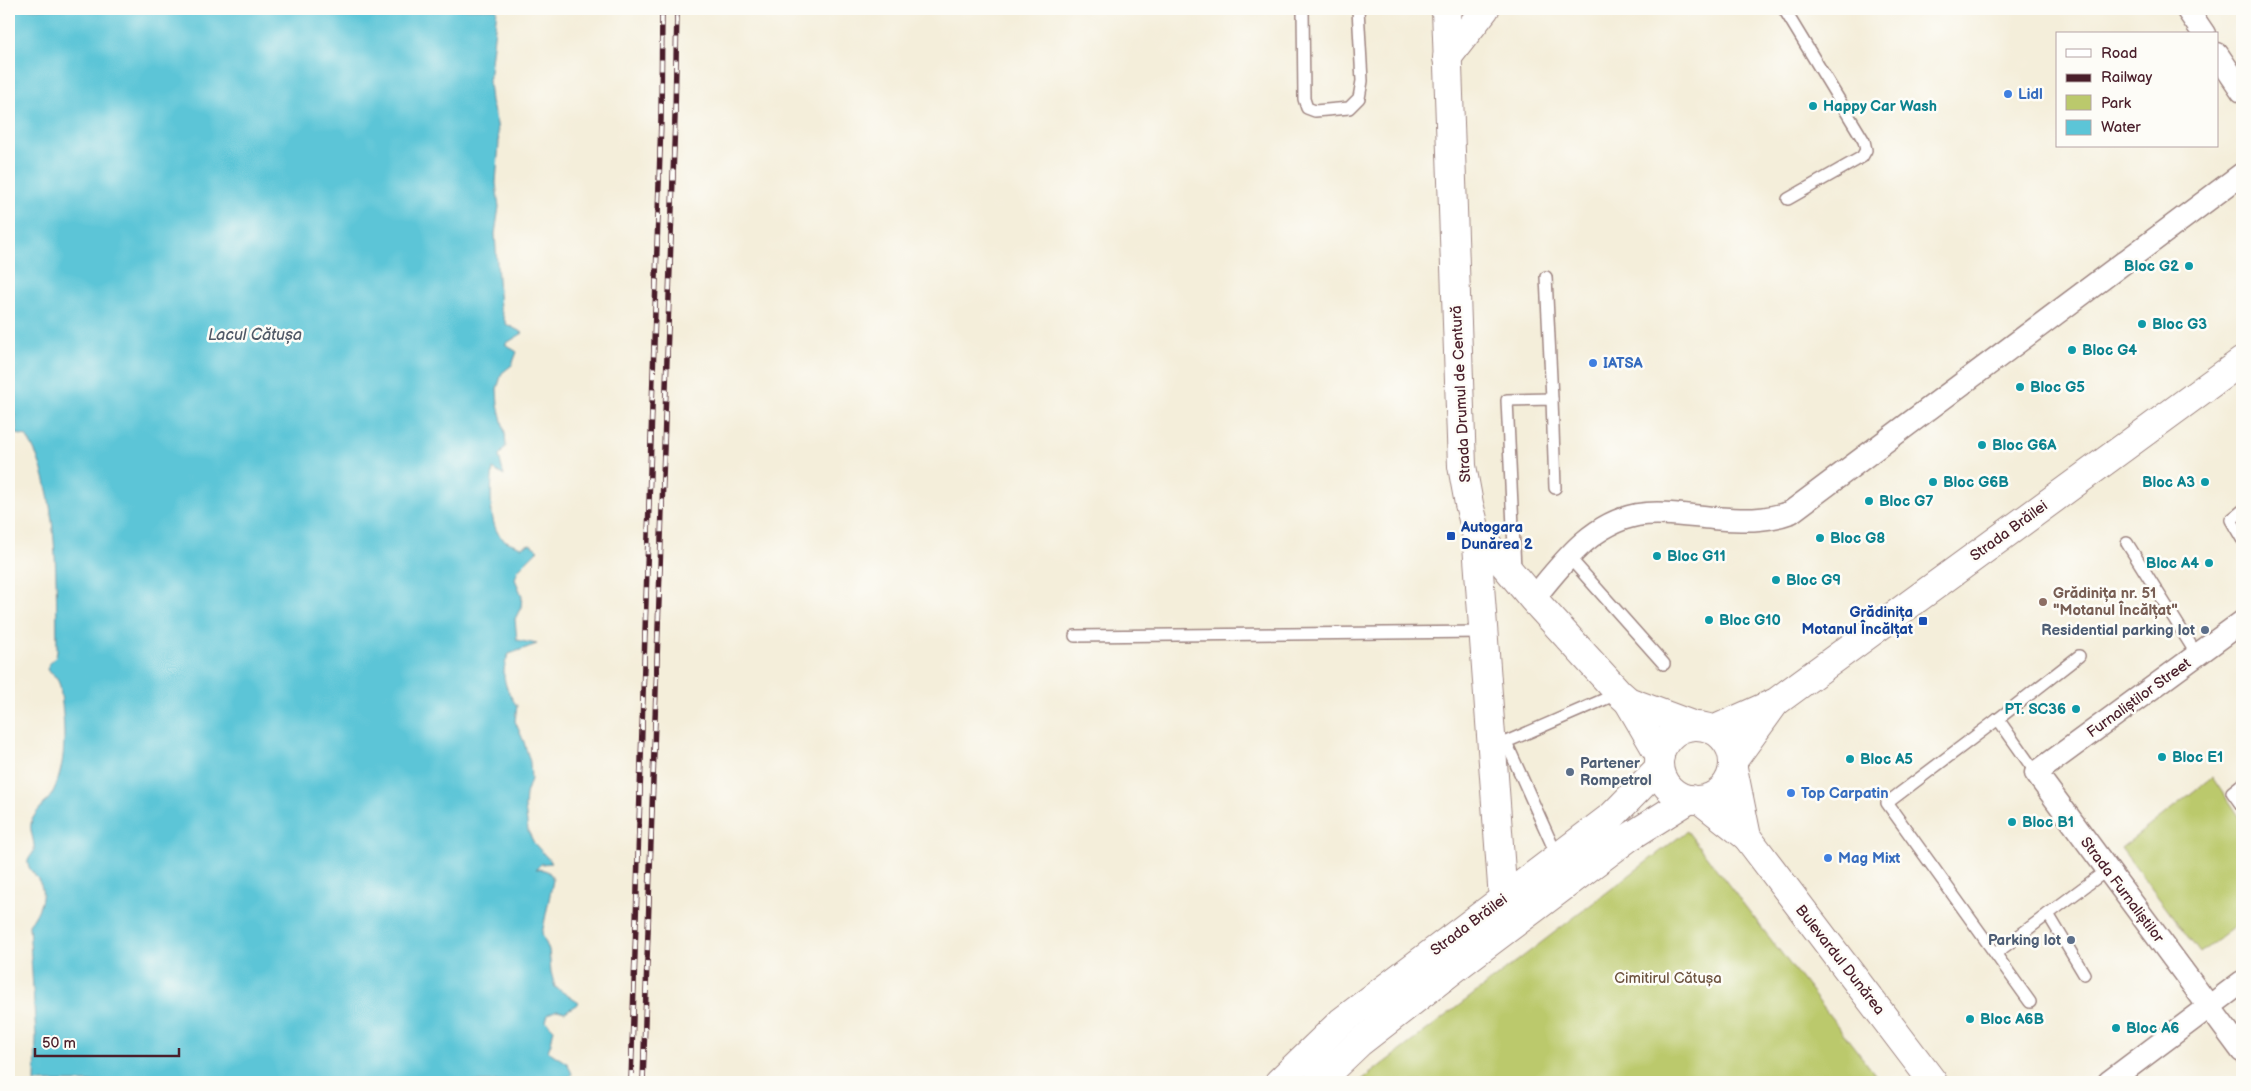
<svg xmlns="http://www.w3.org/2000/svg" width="2251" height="1091" viewBox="0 0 2251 1091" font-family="'Balsamiq Sans',sans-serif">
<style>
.green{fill:#bbc96c;stroke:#82744c}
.water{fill:#5cc5d7;stroke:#537281}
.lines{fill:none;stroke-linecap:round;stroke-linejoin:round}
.lane-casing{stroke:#9f8682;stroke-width:14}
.street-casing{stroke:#9f8682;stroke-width:25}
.primary-casing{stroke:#9f8682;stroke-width:30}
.highway-casing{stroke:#9f8682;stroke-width:30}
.lane{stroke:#fff;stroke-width:11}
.street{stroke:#fff;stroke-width:22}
.primary{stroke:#fff;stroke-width:28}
.highway{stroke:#fff;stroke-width:28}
.rail-casing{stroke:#4a1f2b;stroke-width:5.5}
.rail{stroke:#fdfcf7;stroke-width:4;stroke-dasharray:11;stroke-linecap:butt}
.shop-dot{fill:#3f7fe0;stroke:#fdfcf7;stroke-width:2}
.culture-dot{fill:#0f9aa8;stroke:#fdfcf7;stroke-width:2}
.transit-dot{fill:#1a4fb4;stroke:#fdfcf7;stroke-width:2}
.education-dot{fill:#8d6e63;stroke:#fdfcf7;stroke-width:2}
.service-dot{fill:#5c6f8a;stroke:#fdfcf7;stroke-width:2}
.labels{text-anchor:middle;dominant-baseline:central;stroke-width:5;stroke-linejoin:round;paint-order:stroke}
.shop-label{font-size:15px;font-weight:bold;fill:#366cbe;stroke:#fdfcf7;text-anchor:start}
.culture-label{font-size:15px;font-weight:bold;fill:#0d838f;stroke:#fdfcf7;text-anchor:start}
.street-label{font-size:15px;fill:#4a1f2b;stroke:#fdfcf7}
.transit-label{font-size:15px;font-weight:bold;fill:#164399;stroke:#fdfcf7;text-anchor:start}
.education-label{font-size:15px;font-weight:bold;fill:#785e54;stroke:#fdfcf7;text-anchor:start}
.service-label{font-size:15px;font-weight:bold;fill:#4e5e75;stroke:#fdfcf7;text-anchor:end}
.park-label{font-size:15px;fill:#6c523e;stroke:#fdfcf7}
.water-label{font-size:16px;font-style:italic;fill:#505967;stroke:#fdfcf7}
</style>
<rect width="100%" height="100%" fill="#fdfcf7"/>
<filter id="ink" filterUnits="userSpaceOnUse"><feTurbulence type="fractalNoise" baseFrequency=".02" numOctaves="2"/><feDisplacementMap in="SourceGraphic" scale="10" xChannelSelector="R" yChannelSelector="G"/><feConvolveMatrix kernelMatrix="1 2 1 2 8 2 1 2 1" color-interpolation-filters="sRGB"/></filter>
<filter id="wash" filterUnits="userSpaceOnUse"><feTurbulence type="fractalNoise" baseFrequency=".0096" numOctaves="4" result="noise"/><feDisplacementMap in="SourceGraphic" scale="20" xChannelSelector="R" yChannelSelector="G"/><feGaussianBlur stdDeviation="1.12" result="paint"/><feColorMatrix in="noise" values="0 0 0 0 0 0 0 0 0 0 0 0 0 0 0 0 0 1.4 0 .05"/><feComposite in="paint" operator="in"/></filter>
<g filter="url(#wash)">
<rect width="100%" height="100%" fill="#f4eeda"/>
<g class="green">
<path d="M 2212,777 L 2242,822 L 2242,921 L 2200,953 L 2121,848 Z"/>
<path d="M 1687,831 L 1881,1082 L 1358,1082 L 1359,1082 Z"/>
</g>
<path class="water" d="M 9,9 L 497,9 L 489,81 L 491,101 L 497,124 L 499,143 L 496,183 L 499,207 L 495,234 L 500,308 L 506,324 L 523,333 L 505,344 L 517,352 L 512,365 L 502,373 L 497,389 L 498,405 L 505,433 L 506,446 L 499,456 L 504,476 L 493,469 C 491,486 488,522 500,536 C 505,542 514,544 521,547 L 530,544 L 538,550 L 518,570 L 515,579 L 522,596 L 521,607 L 515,619 L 517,640 L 537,644 L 509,654 C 499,673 505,689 517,706 L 515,721 L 524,742 L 530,762 L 531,779 L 526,794 L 525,807 L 528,831 L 534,843 L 552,863 L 541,864 L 536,869 C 546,870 550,870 553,880 L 542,934 L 549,950 L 551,972 L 555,987 L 579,1003 L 565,1012 L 557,1010 L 548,1014 L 546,1021 L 554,1029 L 551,1043 L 548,1051 L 568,1064 L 572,1074 L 568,1079 L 560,1082 L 35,1082 L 36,1037 L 29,925 C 37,915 47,896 40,883 C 37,875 26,869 28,860 C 30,856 33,854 34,850 C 35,839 28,830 32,820 C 37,809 48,802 53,792 C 69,759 64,721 60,686 L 57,678 L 47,670 L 49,663 L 56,657 L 57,650 C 56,592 60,483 26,436 L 17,434 L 15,415 L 9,398 Z"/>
</g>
<g filter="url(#ink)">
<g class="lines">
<defs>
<g id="lane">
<path d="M 1303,9 L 1304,99 L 1307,108 L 1315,111 L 1349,108 L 1359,98 L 1362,81 L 1358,9"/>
<path d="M 1784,9 L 1864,141 L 1866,150 L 1862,157 L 1788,199"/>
<path d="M 1546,277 L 1552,399"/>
<path d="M 2242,511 L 2231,520 L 2242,539"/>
<path d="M 2127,543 L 2197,655"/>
<path d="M 1568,556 L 1664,664"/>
<path d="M 1515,569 L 1507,400 L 1552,399 L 1555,488"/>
<path d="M 1075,636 L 1484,632"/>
<path d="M 1998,719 L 1887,803 L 2030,1002"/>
<path d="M 2036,773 L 1998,719 L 2079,656"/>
<path d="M 2242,784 L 2232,792 L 2242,806"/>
<path d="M 1558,858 L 1506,742 L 1619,693"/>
<path d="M 2048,914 L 2107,870"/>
<path d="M 1996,953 L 2048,914 L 2084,974"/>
</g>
<g id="street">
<path d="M 2187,9 L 2204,34"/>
<path d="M 2217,54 L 2242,91"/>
<path d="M 1533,599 C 1562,564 1590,524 1637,515 C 1661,511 1688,516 1713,518 C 1741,520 1764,522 1791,512 L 2242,174"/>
<path d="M 2242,622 L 2036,773 L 2242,1051"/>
<path d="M 2109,1082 L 2242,982"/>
</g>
<g id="primary">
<path d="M 1713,730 L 1776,702 L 2242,361"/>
<path d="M 1733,761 L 1775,703"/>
<path d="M 1733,768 L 1747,837"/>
<path d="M 1700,800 L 1747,837 L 1933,1082"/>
</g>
<g id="highway">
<path d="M 1446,9 L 1462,466 L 1469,504 L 1476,531 L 1533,599 L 1619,693 L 1628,701 L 1695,726"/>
<path d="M 1447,58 L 1485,9"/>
<path d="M 1476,531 L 1503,899"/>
<path d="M 1628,701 L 1660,756"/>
<circle cx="1696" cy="763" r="37"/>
<path d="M 1279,1082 L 1341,1022 L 1612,816 L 1659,768"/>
<path d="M 1318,1082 L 1359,1043 L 1462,963 L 1628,838 L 1690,799"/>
</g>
</defs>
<use href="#lane" class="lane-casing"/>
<use href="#street" class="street-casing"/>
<use href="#primary" class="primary-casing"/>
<use href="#highway" class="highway-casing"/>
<use href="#lane" class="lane"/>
<use href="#street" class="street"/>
<use href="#primary" class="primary"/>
<use href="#highway" class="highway"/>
<defs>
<g id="rail">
<path d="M 631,1082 L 661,119 L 662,9"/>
<path d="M 643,1082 L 675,117 L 677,9"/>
</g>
</defs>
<use href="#rail" class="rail-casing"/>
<use href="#rail" class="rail"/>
</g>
</g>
<g class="shop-dot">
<circle cx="2008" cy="94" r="5"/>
<circle cx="1593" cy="363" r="5"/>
<circle cx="1791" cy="793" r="5"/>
<circle cx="1828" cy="858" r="5"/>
</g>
<g class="culture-dot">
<circle cx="1813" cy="106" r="5"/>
<circle cx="2189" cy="266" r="5"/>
<circle cx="2142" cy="324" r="5"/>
<circle cx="2072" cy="350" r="5"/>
<circle cx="2020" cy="387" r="5"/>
<circle cx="1982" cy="445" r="5"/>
<circle cx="1933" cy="482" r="5"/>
<circle cx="2205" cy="482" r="5"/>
<circle cx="1869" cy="501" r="5"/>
<circle cx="1820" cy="538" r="5"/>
<circle cx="1657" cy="556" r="5"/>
<circle cx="2209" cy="563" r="5"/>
<circle cx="1776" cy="580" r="5"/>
<circle cx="1709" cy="620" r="5"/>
<circle cx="2076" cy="709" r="5"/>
<circle cx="2162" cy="757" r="5"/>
<circle cx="1850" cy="759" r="5"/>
<circle cx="2012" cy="822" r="5"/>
<circle cx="1970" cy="1019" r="5"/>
<circle cx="2116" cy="1028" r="5"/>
</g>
<g class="transit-dot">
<rect x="1446" y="531" width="10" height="10" rx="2.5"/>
<rect x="1918" y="616" width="10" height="10" rx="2.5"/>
</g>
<circle class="education-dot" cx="2043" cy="602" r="5"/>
<g class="service-dot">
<circle cx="2205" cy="630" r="5"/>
<circle cx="1570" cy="772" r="5"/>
<circle cx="2071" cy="940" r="5"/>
</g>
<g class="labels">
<g class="shop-label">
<text x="2018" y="94">Lidl</text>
<text x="1603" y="363">IATSA</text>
<text x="1801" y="793">Top Carpatin</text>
<text x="1838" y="858">Mag Mixt</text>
</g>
<g class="culture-label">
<text x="1823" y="106">Happy Car Wash</text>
<text x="2179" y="266" text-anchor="end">Bloc G2</text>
<text x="2152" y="324">Bloc G3</text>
<text x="2082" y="350">Bloc G4</text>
<text x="2030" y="387">Bloc G5</text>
<text x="1992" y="445">Bloc G6A</text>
<text x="1943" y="482">Bloc G6B</text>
<text x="2195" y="482" text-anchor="end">Bloc A3</text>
<text x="1879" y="501">Bloc G7</text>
<text x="1830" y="538">Bloc G8</text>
<text x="1667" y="556">Bloc G11</text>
<text x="2199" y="563" text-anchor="end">Bloc A4</text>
<text x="1786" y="580">Bloc G9</text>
<text x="1719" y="620">Bloc G10</text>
<text x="2066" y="709" text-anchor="end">PT. SC36</text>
<text x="2172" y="757">Bloc E1</text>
<text x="1860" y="759">Bloc A5</text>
<text x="2022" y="822">Bloc B1</text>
<text x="1980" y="1019">Bloc A6B</text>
<text x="2126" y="1028">Bloc A6</text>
</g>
<g class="street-label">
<text transform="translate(1461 394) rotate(-93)">Strada Drumul de Centură</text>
<text transform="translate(2009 531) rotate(-36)">Strada Brăilei</text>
<text transform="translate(2139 698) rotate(-36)">Furnaliștilor Street</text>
<text transform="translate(2122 890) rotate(53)">Strada Furnaliștilor</text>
<text transform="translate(1469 925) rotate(-37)">Strada Brăilei</text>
<text transform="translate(1840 960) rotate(52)">Bulevardul Dunărea</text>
</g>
<g class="transit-label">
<text x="1461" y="527">Autogara<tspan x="1461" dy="17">Dunărea 2</tspan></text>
<text x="1913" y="612" text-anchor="end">Grădinița<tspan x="1913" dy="17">Motanul Încălțat</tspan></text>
</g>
<g class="education-label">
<text x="2053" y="593">Grădinița nr. 51<tspan x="2053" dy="17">"Motanul Încălțat"</tspan></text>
</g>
<g class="service-label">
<text x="2195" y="630">Residential parking lot</text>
<text x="1580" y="763" text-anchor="start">Partener<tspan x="1580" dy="17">Rompetrol</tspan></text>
<text x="2061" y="940">Parking lot</text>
</g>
<g class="park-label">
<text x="1668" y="978">Cimitirul Cătușa</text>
</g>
<g class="water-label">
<text x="255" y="335">Lacul Cătușa</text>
</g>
</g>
<rect width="2251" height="1091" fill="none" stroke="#fdfcf7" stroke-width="30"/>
<rect x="2056" y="32" width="162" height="115" fill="#fdfcf7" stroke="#b5a4a5"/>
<rect x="2066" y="49" width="25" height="8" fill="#ffffff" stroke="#b5a4a5"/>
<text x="2101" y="58" font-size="15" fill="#4a1f2b">Road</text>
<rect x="2066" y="74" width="25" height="8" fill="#4a1f2b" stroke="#b5a4a5"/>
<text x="2101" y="82" font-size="15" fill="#4a1f2b">Railway</text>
<rect x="2066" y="95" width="25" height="15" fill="#bbc96c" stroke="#b5a4a5"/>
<text x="2101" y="108" font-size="15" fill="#4a1f2b">Park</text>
<rect x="2066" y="120" width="25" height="15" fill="#5cc5d7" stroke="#b5a4a5"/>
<text x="2101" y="132" font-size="15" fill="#4a1f2b">Water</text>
<path d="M35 1048v8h144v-8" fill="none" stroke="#4a1f2b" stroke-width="2.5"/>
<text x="42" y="1048" font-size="15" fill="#4a1f2b" stroke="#fdfcf7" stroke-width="4" paint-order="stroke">50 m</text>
</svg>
